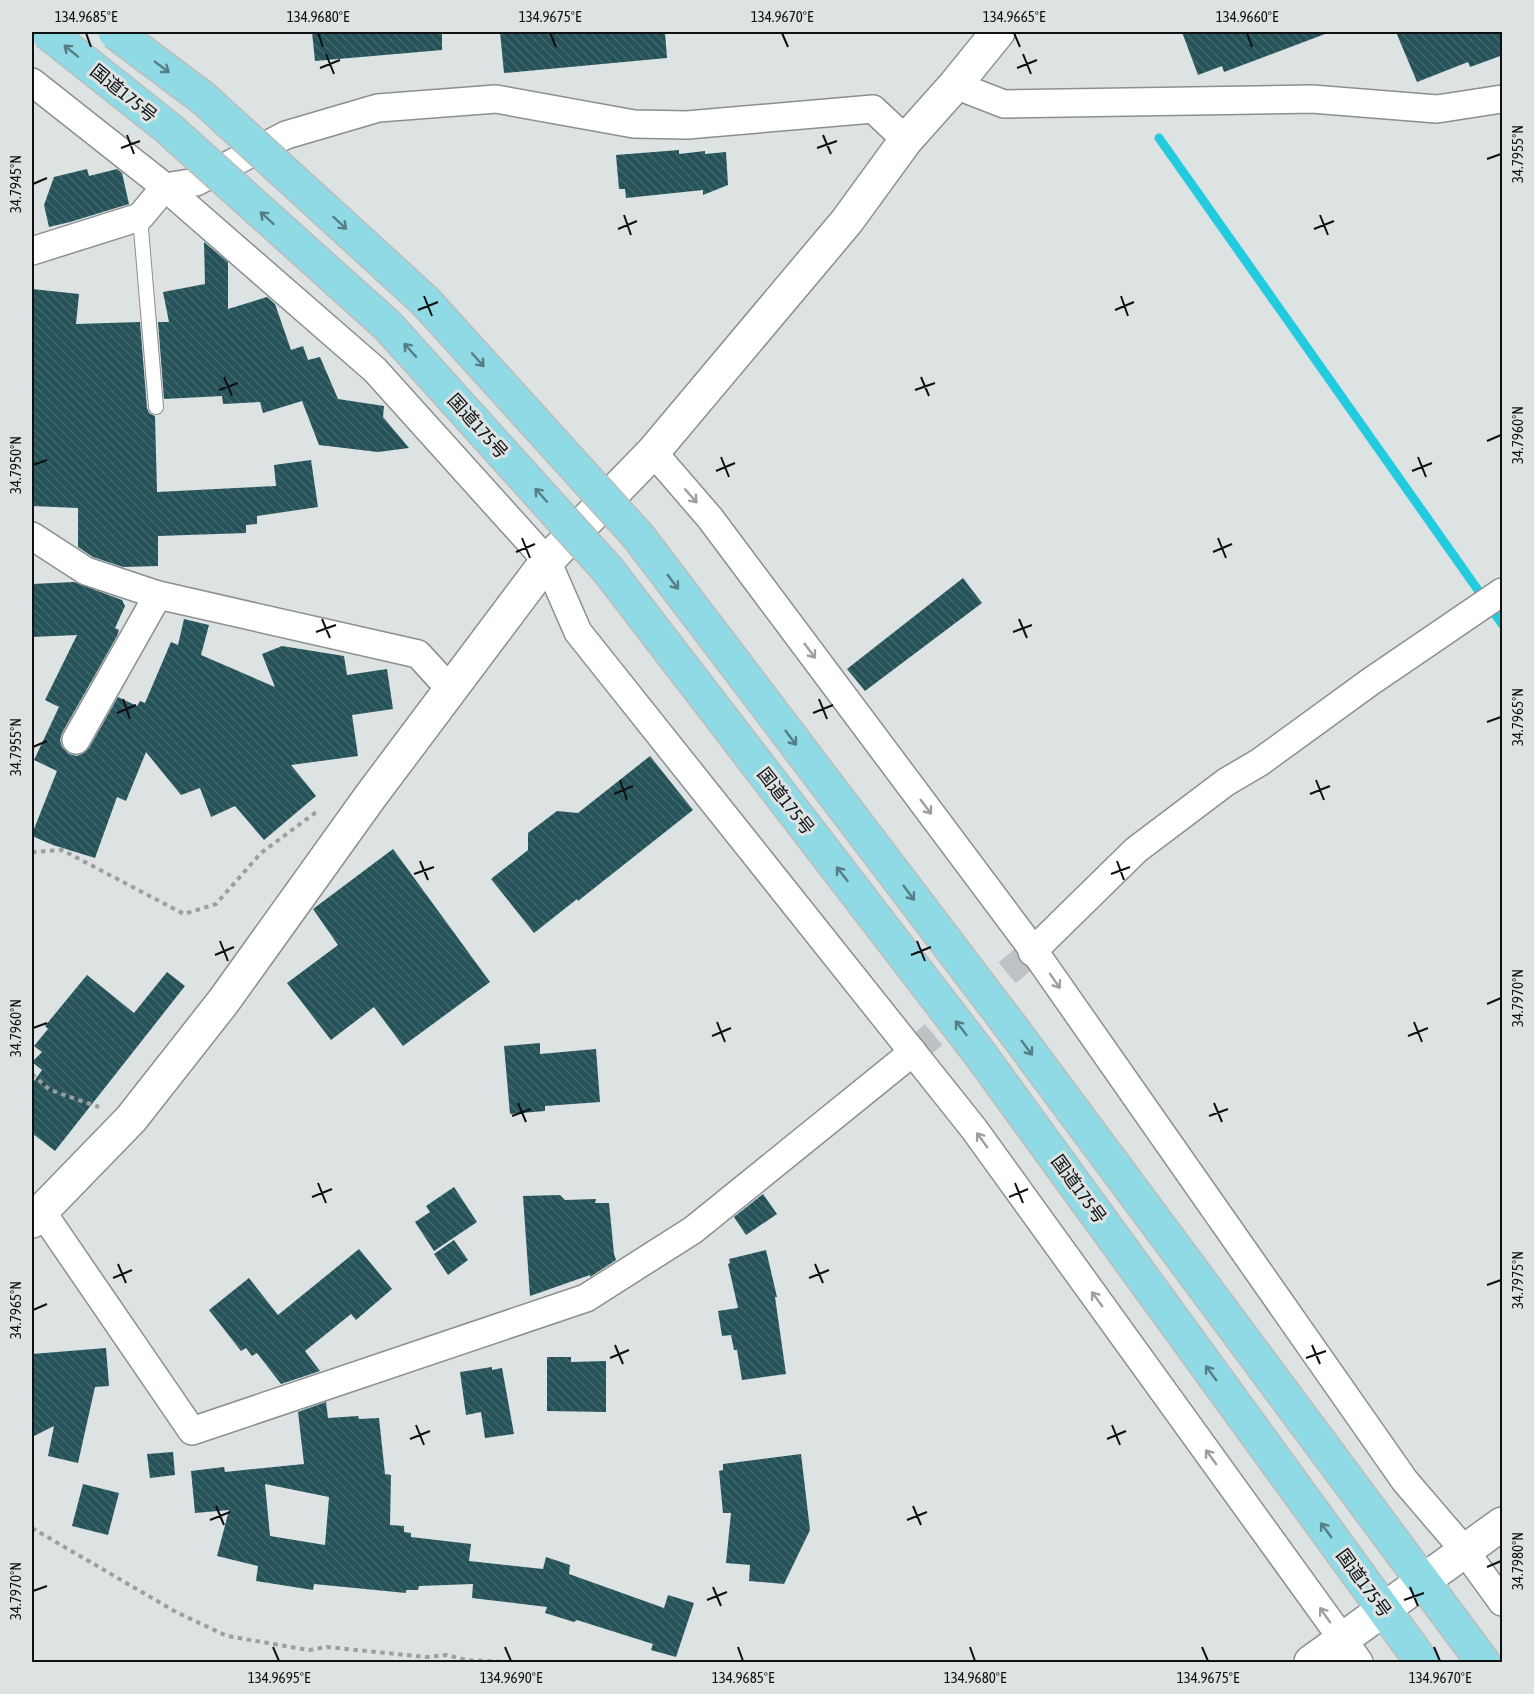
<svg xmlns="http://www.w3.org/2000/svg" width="1534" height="1694" viewBox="0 0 1534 1694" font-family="'Asap Condensed','Noto Sans JP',sans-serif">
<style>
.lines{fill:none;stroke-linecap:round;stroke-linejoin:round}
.stream{stroke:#22cbdd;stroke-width:9}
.building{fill:url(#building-back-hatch);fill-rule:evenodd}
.minor-tunnel{stroke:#bec2c4;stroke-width:27;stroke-dasharray:27 14;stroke-linecap:butt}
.service-casing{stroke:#8b8f90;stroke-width:16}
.minor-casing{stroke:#8b8f90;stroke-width:30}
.tertiary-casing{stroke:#8b8f90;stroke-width:36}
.trunk-casing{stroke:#bcbcbc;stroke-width:36}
.path{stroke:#9c9fa0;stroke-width:4;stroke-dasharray:4.5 4.5;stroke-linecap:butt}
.service{stroke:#fff;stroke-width:14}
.minor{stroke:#fff;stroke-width:27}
.tertiary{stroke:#fff;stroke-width:33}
.trunk{stroke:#8fdae4;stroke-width:33}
.trunk-bridge-casing{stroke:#bcbcbc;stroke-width:36;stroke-linecap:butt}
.trunk-bridge{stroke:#8fdae4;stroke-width:33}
.oneway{stroke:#557f85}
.oneway2{stroke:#9f9fa0}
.ticks{fill:none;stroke:#0f1011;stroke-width:2}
.labels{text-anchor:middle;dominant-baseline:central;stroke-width:6;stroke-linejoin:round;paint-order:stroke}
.street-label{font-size:18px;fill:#0f1011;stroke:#dde2e3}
.neatline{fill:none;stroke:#0f1011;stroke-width:2}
.ticks-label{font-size:15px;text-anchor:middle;fill:#0f1011}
</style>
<defs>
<pattern id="building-back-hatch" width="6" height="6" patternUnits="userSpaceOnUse" patternTransform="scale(1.5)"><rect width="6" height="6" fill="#255359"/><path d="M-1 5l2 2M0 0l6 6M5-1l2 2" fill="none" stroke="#42676c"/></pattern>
</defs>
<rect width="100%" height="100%" fill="#dde2e3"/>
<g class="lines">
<path class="stream" d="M 1159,138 L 1502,624"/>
</g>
<g class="building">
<path d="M 312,32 L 442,32 L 442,50 L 315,61 Z"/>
<path d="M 500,32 L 665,32 L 667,58 L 504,73 Z"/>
<path d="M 1182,32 L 1325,32 L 1325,34 L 1224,72 L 1222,66 L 1198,75 Z"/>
<path d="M 1396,32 L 1503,32 L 1503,55 L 1470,67 L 1468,62 L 1417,82 Z"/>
<path d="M 679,150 L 679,154 L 705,151 L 705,154 L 726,152 L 728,185 L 703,195 L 703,190 L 626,198 L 625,189 L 619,189 L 616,155 Z"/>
<path d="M 87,169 L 89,176 L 117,169 L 122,173 L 129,204 L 70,222 L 49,227 L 44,205 L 54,177 Z"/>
<path d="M 204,242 L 228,262 L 228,309 L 267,297 L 275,304 L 291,350 L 303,346 L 308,360 L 320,357 L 338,399 L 384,406 L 383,417 L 409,448 L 378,452 L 319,445 L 302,401 L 263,413 L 260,402 L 223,404 L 222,396 L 164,399 L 158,322 L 169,322 L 163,292 L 205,284 Z"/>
<path d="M 32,289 L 79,294 L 76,324 L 140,322 L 147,408 L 149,413 L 155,416 L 157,492 L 276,486 L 274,465 L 311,460 L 318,507 L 257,516 L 257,524 L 246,525 L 246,533 L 158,536 L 158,566 L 123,567 L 93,557 L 78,547 L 78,508 L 32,506 Z"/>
<path d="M 963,578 L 982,603 L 865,691 L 847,669 Z"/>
<path d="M 74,582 L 122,600 L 125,606 L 115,628 L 119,630 L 117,636 L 62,733 L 60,740 L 62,747 L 69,754 L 77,756 L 84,753 L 89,748 L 118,697 L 137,706 L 140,701 L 145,703 L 171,642 L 178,645 L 184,619 L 209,625 L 201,655 L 275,687 L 262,654 L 282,646 L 344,656 L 347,675 L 387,669 L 393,709 L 352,715 L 358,756 L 291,765 L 316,796 L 264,840 L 235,806 L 211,817 L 200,788 L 181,795 L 146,752 L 126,801 L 117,797 L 95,858 L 53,845 L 32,836 L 32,834 L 57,771 L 34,760 L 59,707 L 45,700 L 77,635 L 32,637 L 32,584 Z"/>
<path d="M 650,756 L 693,810 L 578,901 L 577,899 L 534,933 L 491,879 L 528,850 L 528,833 L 557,811 L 578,813 Z"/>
<path d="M 393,849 L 490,982 L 403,1046 L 374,1007 L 331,1040 L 287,983 L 338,945 L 313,909 Z"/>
<path d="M 167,972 L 185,986 L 55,1151 L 32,1133 L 32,1084 L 42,1070 L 32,1062 L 42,1052 L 34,1046 L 48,1029 L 45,1026 L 87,975 L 134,1013 Z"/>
<path d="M 540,1043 L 540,1054 L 596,1049 L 600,1102 L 545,1106 L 545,1111 L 510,1114 L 504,1046 Z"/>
<path d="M 454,1187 L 477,1222 L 434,1251 L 415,1222 L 430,1212 L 426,1206 Z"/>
<path d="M 763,1194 L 777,1214 L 746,1235 L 734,1217 Z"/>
<path d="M 560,1195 L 565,1200 L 596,1199 L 595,1203 L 609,1203 L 614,1254 L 616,1260 L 590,1277 L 590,1275 L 530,1296 L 523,1196 Z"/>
<path d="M 454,1240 L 468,1260 L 448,1275 L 434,1254 Z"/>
<path d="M 359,1249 L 392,1289 L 356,1320 L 351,1314 L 305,1351 L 320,1371 L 281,1384 L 257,1353 L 252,1356 L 246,1348 L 241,1351 L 209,1310 L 249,1278 L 278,1315 Z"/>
<path d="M 766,1250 L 777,1297 L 775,1297 L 786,1374 L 742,1380 L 737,1350 L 734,1350 L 731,1335 L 722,1336 L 718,1311 L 738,1308 L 728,1264 L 730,1263 L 729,1259 Z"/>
<path d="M 106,1348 L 109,1386 L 95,1387 L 78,1463 L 48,1456 L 54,1426 L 32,1437 L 32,1354 Z"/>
<path d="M 547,1357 L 571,1357 L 571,1362 L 606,1361 L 606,1412 L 547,1411 Z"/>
<path d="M 492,1367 L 492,1370 L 502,1368 L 514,1434 L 485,1438 L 481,1412 L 466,1415 L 460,1372 Z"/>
<path d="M 326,1402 L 328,1418 L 358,1416 L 359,1419 L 379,1418 L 385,1474 L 391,1475 L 390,1525 L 404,1526 L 404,1532 L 411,1533 L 411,1537 L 471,1544 L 469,1561 L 543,1569 L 546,1557 L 570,1565 L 569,1574 L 664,1608 L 668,1595 L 694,1603 L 676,1657 L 651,1650 L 653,1644 L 577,1620 L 574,1622 L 545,1613 L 547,1607 L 472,1598 L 473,1584 L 419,1586 L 418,1590 L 406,1590 L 406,1593 L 314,1584 L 313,1590 L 256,1581 L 258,1566 L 217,1556 L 229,1510 L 195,1513 L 191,1471 L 224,1467 L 225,1472 L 304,1464 L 298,1412 ZM 265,1484 L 329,1497 L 325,1545 L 270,1536 Z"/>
<path d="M 173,1452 L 175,1475 L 150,1478 L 147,1454 Z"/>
<path d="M 801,1454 L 810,1530 L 784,1584 L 749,1581 L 750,1565 L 726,1563 L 731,1513 L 723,1513 L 719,1471 L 723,1470 L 723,1464 Z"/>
<path d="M 83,1484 L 119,1493 L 108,1535 L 72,1526 Z"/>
</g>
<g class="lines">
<path class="minor-tunnel" d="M 913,1052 L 1032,952"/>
<defs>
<path id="service" d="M 140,217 L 156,407"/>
<g id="minor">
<path d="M 32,82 L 165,187 L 375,370 L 547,561 L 578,632 L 974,1129 L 1359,1662"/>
<path d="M 955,85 L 1004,104 L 1312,99 L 1437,109 L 1502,99"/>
<path d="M 32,251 L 140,217 L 165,187 L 196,182 L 286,135 L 378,108 L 496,99 L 634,124 L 687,125 L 873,109 L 906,140"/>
<path d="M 653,452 L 710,518 L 1034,951 L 1405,1481 L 1465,1551 L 1502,1602"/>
<path d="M 32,536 L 86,571 L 158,595 L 418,654 L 451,690"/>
<path d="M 76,740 L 158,595"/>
<path d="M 1032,952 L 1136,850 L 1226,782 L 1260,762 L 1370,682 L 1502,592"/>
<path d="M 42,1212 L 192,1431 L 586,1298 L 693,1230 L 913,1052"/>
</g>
<g id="tertiary">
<path d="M 32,1221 L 131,1119 L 223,1002 L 370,797 L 547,561 L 653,452 L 847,221 L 906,140 L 955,85 L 998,32"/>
<path d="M 1311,1662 L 1502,1524"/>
</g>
<g id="trunk">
<path d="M 638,536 L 1011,1027 L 1483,1662"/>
<path d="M 608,570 L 980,1054 L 1422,1662"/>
</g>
</defs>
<use href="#service" class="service-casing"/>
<use href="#minor" class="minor-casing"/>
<use href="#tertiary" class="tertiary-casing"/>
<use href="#trunk" class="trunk-casing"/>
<g class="path">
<path d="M 32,852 L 62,850 L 184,914 L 216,904 L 261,853 L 319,810"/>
<path d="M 32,1074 L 50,1090 L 99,1107"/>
<path d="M 32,1528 L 176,1612 L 227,1636 L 309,1650 L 327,1647 L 426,1657 L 447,1655 L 466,1660 L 505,1662"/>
</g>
<use href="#service" class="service"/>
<use href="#minor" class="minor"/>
<use href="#tertiary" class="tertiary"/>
<use href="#trunk" class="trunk"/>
<defs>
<g id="trunk-bridge">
<path d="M 47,32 L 168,128 L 388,326 L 608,570"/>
<path d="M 115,32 L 203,98 L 425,301 L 638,536"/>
</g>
</defs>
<use href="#trunk-bridge" class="trunk-bridge-casing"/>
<use href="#trunk-bridge" class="trunk-bridge"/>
</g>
<defs><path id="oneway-shaft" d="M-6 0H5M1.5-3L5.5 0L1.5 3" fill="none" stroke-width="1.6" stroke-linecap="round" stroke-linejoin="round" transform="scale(1.5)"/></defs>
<g class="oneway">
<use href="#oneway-shaft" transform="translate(71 51) rotate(-141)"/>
<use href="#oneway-shaft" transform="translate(162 67) rotate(37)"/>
<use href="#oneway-shaft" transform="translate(267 218) rotate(-138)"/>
<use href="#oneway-shaft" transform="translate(340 223) rotate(43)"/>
<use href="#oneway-shaft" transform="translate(410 350) rotate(-132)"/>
<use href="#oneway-shaft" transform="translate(478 360) rotate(48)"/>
<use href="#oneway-shaft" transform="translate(541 495) rotate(-132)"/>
<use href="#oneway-shaft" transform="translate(673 582) rotate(53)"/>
<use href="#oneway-shaft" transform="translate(791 738) rotate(53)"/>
<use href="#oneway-shaft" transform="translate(842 874) rotate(-128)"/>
<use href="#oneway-shaft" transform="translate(909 893) rotate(53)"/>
<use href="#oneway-shaft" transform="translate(961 1028) rotate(-128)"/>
<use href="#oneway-shaft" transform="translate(1027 1048) rotate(53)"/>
<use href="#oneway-shaft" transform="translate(1211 1373) rotate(-126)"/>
<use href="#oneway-shaft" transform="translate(1326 1530) rotate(-126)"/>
</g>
<g class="oneway2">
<use href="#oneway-shaft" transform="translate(691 496) rotate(49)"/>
<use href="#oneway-shaft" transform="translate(810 651) rotate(53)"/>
<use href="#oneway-shaft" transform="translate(926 807) rotate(53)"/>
<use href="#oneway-shaft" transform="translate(1055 981) rotate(55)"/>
<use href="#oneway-shaft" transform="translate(982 1140) rotate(-126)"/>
<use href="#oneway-shaft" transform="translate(1097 1299) rotate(-126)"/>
<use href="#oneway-shaft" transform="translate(1211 1457) rotate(-126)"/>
<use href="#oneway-shaft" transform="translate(1325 1615) rotate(-125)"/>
</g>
<path class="ticks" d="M 86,33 L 91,47M 318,33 L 323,47M 550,33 L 556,47M 782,33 L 788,47M 1014,33 L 1020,47M 1247,33 L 1252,47M 326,54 L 334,74M 1023,54 L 1031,74M 320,68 L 340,60M 1017,68 L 1037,60M 127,135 L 134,154M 823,135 L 831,154M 121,148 L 140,141M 817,148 L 837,141M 1487,159 L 1501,154M 33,184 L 47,178M 624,215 L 631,235M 1320,215 L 1328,235M 618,229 L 637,221M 1314,229 L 1334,221M 424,296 L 432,316M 1121,296 L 1128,316M 418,310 L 438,302M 1115,310 L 1134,302M 224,377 L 232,396M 921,377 L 929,396M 219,390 L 238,383M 915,390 L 935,383M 1487,441 L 1501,435M 721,457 L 729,477M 1418,457 L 1426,477M 33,465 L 47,460M 716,471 L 735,463M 1412,471 L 1432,463M 522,538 L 530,558M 1218,538 L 1226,558M 516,552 L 535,544M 1213,552 L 1232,544M 322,619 L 330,638M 1019,619 L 1027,638M 316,632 L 336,625M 1013,632 L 1032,625M 123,699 L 130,719M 819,699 L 827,719M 117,713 L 136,705M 813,713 L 833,705M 1487,722 L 1501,717M 33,747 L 47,741M 620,780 L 627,800M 1316,780 L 1324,800M 614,794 L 633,786M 1310,794 L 1330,786M 420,861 L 428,880M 1117,861 L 1124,880M 414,874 L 434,867M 1111,874 L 1130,867M 220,941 L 228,961M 917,941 L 925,961M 215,955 L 234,947M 911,955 L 931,947M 1487,1004 L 1501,998M 717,1022 L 725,1042M 1414,1022 L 1422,1042M 33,1028 L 47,1023M 712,1036 L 731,1028M 1408,1036 L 1428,1028M 518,1103 L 526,1122M 1214,1103 L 1222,1122M 512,1116 L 531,1109M 1209,1116 L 1228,1109M 318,1183 L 326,1203M 1015,1183 L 1023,1203M 312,1197 L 332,1189M 1009,1197 L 1028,1189M 118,1264 L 126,1283M 815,1264 L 823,1283M 113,1278 L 132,1270M 809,1278 L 829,1270M 1487,1285 L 1501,1280M 33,1310 L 47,1304M 615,1345 L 623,1364M 1312,1345 L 1320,1364M 610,1358 L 629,1350M 1306,1358 L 1326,1351M 416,1425 L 424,1445M 1112,1425 L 1120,1445M 410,1439 L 430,1431M 1107,1439 L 1126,1431M 216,1506 L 224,1525M 913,1506 L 921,1525M 210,1520 L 230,1512M 907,1520 L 927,1512M 1487,1567 L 1501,1561M 713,1587 L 721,1606M 1410,1587 L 1418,1606M 33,1591 L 47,1586M 707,1600 L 727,1592M 1404,1600 L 1424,1593M 273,1647 L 279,1661M 505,1647 L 511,1661M 738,1647 L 743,1661M 970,1647 L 975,1661M 1202,1647 L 1208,1661M 1434,1647 L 1440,1661"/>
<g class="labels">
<g class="street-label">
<text transform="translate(124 93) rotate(39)">国道175号</text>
<text transform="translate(478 426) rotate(48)">国道175号</text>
<text transform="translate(786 801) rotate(52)">国道175号</text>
<text transform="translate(1079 1189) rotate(54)">国道175号</text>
<text transform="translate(1364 1583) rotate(54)">国道175号</text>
</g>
</g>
<rect width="1534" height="1694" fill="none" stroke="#dde2e3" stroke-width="66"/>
<rect x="33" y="33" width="1468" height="1628" class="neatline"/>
<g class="ticks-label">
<text x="86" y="22">134.9685°E</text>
<text x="318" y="22">134.9680°E</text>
<text x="550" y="22">134.9675°E</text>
<text x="782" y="22">134.9670°E</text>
<text x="1014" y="22">134.9665°E</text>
<text x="1247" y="22">134.9660°E</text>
<text transform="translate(1518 154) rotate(-90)" y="5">34.7955°N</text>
<text transform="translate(16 184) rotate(-90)" y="5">34.7945°N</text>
<text transform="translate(1518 435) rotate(-90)" y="5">34.7960°N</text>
<text transform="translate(16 465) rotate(-90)" y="5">34.7950°N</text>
<text transform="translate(1518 717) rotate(-90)" y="5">34.7965°N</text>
<text transform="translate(16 747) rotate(-90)" y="5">34.7955°N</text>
<text transform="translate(1518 998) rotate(-90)" y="5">34.7970°N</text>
<text transform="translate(16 1028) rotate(-90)" y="5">34.7960°N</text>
<text transform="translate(1518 1280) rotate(-90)" y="5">34.7975°N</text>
<text transform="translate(16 1310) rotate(-90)" y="5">34.7965°N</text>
<text transform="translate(1518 1561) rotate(-90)" y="5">34.7980°N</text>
<text transform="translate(16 1591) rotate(-90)" y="5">34.7970°N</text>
<text x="279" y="1683">134.9695°E</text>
<text x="511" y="1683">134.9690°E</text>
<text x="743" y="1683">134.9685°E</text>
<text x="975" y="1683">134.9680°E</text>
<text x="1208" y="1683">134.9675°E</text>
<text x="1440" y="1683">134.9670°E</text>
</g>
</svg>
